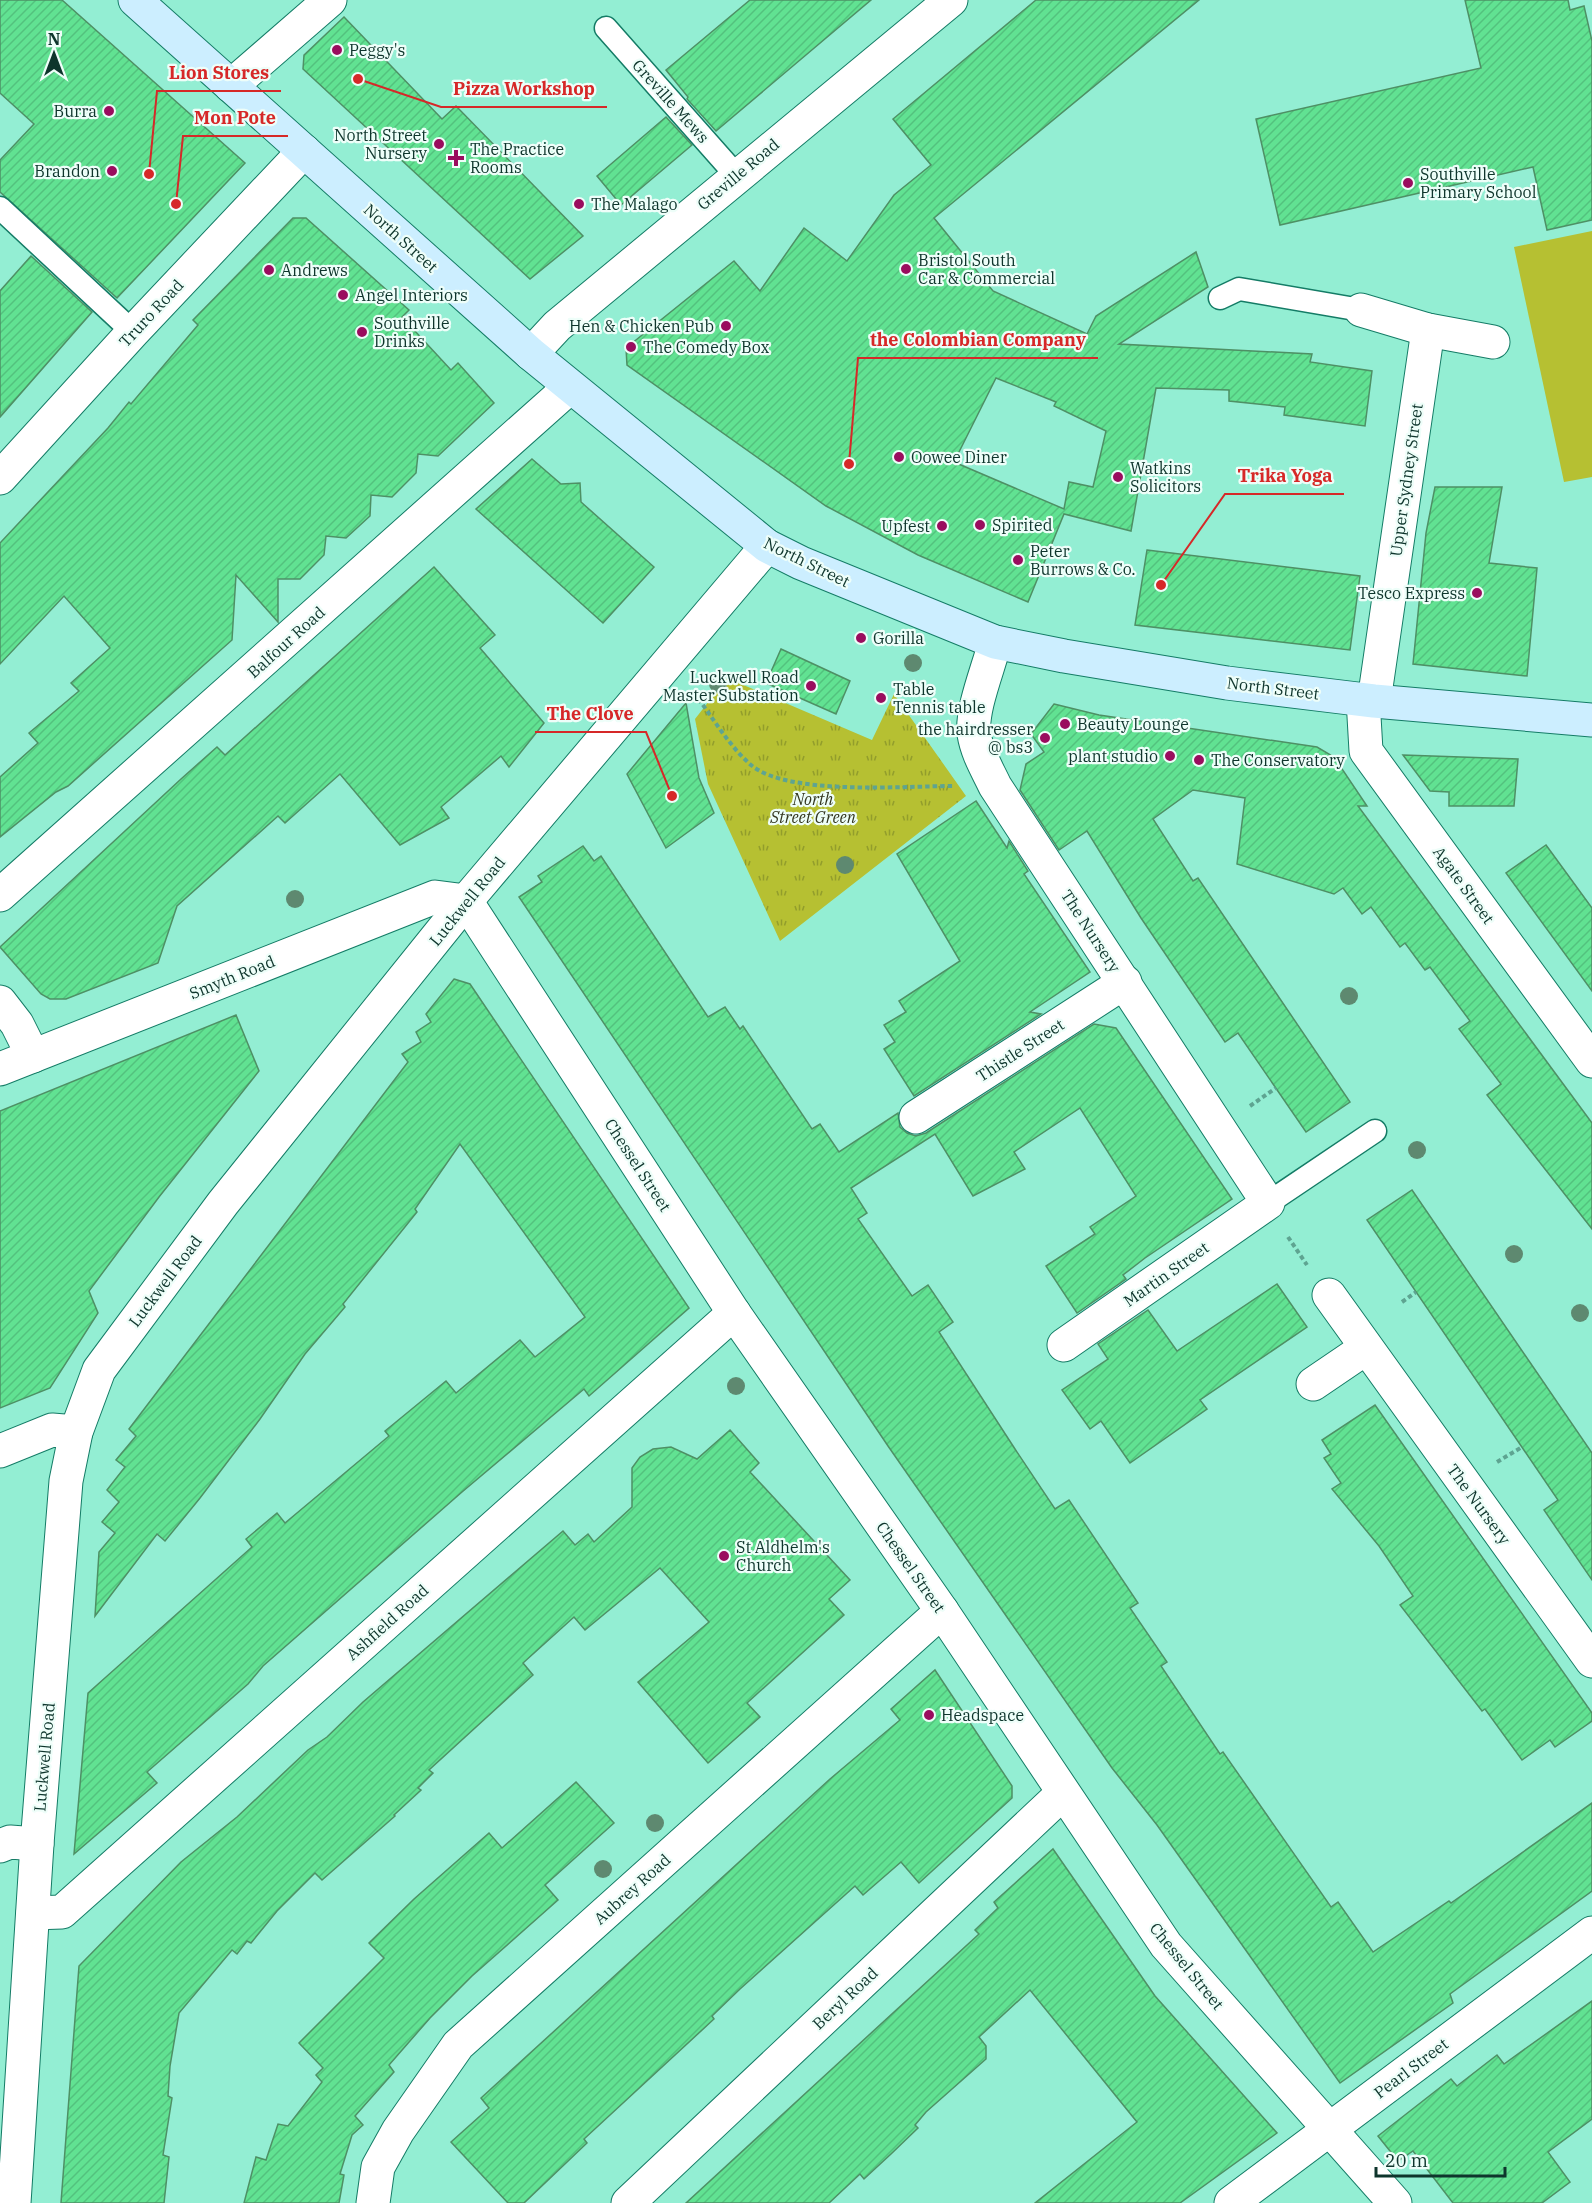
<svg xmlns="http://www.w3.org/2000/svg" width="1592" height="2203" viewBox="0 0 1592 2203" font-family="'IBM Plex Serif',serif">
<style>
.grass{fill:url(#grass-tufts)}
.pitch{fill:#b6c032}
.building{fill:url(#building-hatch);stroke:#4e9065;stroke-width:1.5;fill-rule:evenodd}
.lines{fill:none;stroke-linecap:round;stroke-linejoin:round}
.service-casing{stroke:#147c66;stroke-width:25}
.minor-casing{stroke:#147c66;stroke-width:35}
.tertiary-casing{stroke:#147c66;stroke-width:35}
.secondary-casing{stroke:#147c66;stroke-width:35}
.path{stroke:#5ea491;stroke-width:4;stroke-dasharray:4.5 3;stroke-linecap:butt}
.service{stroke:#fff;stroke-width:22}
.minor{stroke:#fff;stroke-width:33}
.tertiary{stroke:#fff;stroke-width:33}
.secondary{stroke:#cef;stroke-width:33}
.tree{fill:#5e8970}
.poi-dot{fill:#9a0d5e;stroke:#eefef9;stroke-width:2}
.labels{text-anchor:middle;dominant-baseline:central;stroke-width:4.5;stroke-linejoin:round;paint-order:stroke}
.poi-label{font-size:16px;fill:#0e352c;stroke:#eefef9;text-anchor:start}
.street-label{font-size:16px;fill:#0e352c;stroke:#eefef9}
.park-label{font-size:16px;font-style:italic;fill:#33361f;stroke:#eefef9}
.leader{fill:none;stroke:#d62828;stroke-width:2}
.callout-dot{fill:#d62828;stroke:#eefef9;stroke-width:2}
.callout-label{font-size:18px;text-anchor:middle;font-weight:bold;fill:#d62828;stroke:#eefef9;stroke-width:4.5;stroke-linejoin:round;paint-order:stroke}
</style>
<defs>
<pattern id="grass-tufts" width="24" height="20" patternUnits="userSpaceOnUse" patternTransform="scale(1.5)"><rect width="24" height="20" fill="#b6c032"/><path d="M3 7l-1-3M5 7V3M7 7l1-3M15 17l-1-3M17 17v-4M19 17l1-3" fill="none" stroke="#929d2b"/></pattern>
<pattern id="building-hatch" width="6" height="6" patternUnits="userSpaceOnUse" patternTransform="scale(1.5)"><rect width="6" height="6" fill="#61e292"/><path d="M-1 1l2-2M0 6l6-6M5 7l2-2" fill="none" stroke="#53c27e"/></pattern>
</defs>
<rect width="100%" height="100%" fill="#93eed3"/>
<path class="grass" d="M 727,678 L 872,740 L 894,694 L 966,796 L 780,941 L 708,784 L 695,719 Z"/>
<path class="pitch" d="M 1592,231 L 1592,477 L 1564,482 L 1514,247 Z"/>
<g class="building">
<path d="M 0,0 L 62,0 L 245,163 L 117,298 L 0,192 L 0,160 L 34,124 L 0,93 Z"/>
<path d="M 750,0 L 871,0 L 716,131 L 687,99 L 688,97 L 666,70 Z"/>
<path d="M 1036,0 L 1199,0 L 934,218 L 993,291 L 1087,334 L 1096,316 L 1196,252 L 1208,287 L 1119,344 L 1312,354 L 1310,362 L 1372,371 L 1365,426 L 1284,415 L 1285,407 L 1229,401 L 1229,390 L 1156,388 L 1131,531 L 1064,514 L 1028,602 L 918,555 L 826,506 L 627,365 L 626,348 L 734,261 L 760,291 L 804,228 L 847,261 L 894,195 L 931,165 L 893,119 ZM 996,378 L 1056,402 L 1054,406 L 1106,431 L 1093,487 L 1069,482 L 1064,509 L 954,462 Z"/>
<path d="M 1465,0 L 1568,0 L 1570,10 L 1584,6 L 1592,41 L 1592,220 L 1547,230 L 1533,167 L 1280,225 L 1256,119 L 1481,68 Z"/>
<path d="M 344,17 L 442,119 L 456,106 L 583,236 L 530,279 L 303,69 L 304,55 Z"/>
<path d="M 666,117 L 692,145 L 621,205 L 597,176 Z"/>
<path d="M 293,218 L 306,218 L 409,310 L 402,317 L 451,370 L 458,363 L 494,403 L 438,456 L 418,454 L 416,473 L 392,497 L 371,495 L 370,516 L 346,538 L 326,536 L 324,555 L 300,579 L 278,579 L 278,622 L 236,575 L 232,640 L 68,786 L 56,792 L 0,837 L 0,777 L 38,743 L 29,733 L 79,691 L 71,683 L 110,648 L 64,596 L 0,664 L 0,543 L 108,428 L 129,402 L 131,404 L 198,325 L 193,320 Z"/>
<path d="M 31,256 L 92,312 L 0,417 L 0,291 Z"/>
<path d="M 532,459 L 561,484 L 580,483 L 581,502 L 654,567 L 603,623 L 476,509 Z"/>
<path d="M 1435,487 L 1502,487 L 1489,563 L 1537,568 L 1527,676 L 1413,664 L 1426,533 Z"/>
<path d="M 1147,550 L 1360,576 L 1350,650 L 1135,625 Z"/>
<path d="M 434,567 L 495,635 L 480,648 L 544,723 L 509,767 L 501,756 L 441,807 L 449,818 L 400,845 L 340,774 L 285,823 L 278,816 L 177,906 L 158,963 L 66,999 L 50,999 L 41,994 L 0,947 L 181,779 L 217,747 L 225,755 Z"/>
<path d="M 781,649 L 850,681 L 836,714 L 766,683 Z"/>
<path d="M 686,703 L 699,778 L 714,813 L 666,848 L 627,774 Z"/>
<path d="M 1054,704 L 1099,715 L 1317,747 L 1334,757 L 1367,806 L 1358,806 L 1592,1123 L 1592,1229 L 1487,1095 L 1501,1084 L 1459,1029 L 1470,1021 L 1430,967 L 1425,970 L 1405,943 L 1400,947 L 1371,907 L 1362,914 L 1343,888 L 1334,894 L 1237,864 L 1245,798 L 1193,790 L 1153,819 L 1193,881 L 1198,878 L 1350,1102 L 1306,1132 L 1238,1033 L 1225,1042 L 1141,918 L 1087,831 L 1059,850 L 1020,790 L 1026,764 L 1044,752 L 1031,734 Z"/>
<path d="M 1403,755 L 1518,759 L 1514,806 L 1449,806 L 1449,792 L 1430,791 Z"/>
<path d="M 976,801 L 1007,848 L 1009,841 L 1028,871 L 1024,874 L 1090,972 L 1030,1012 L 1041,1014 L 914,1096 L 884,1049 L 895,1042 L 884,1025 L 906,1012 L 899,1001 L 960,961 L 897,854 Z"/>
<path d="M 1546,845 L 1592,908 L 1592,991 L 1506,873 Z"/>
<path d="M 583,846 L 594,861 L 601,856 L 708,1017 L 725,1007 L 740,1029 L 743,1026 L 812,1129 L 820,1124 L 839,1152 L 898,1113 L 900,1127 L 907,1133 L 916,1136 L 926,1133 L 1094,1024 L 1116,1028 L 1232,1199 L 1145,1258 L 1123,1275 L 1126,1279 L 1077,1313 L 1046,1266 L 1095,1234 L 1090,1227 L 1136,1196 L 1080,1108 L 1014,1152 L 1025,1169 L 973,1196 L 935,1134 L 851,1188 L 867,1213 L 858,1219 L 912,1296 L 928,1285 L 953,1322 L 939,1332 L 1015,1449 L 1055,1509 L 1069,1500 L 1138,1603 L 1130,1608 L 1167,1662 L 1161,1666 L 1220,1754 L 1223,1752 L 1331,1907 L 1338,1902 L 1373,1952 L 1449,1901 L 1451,1903 L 1592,1803 L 1592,1891 L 1450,1994 L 1453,2003 L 1340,2083 L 1157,1825 L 1112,1768 L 888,1446 L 519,897 L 542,882 L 538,876 Z"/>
<path d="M 454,979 L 470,984 L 689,1308 L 589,1396 L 584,1389 L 462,1492 L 263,1666 L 248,1684 L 147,1772 L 157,1783 L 74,1854 L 88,1693 L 252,1547 L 246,1539 L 277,1513 L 285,1523 L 389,1436 L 385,1431 L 446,1381 L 456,1393 L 520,1340 L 535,1357 L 585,1317 L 460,1144 L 415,1209 L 417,1212 L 343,1304 L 345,1307 L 305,1354 L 260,1419 L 200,1498 L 165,1541 L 157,1534 L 95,1616 L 99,1552 L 115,1533 L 102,1522 L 119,1502 L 107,1490 L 125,1467 L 116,1460 L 136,1436 L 129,1429 L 408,1062 L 402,1054 L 421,1042 L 416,1032 L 431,1022 L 426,1014 Z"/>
<path d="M 236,1015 L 259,1071 L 159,1197 L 89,1291 L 98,1313 L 50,1388 L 0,1408 L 0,1111 Z"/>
<path d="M 1412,1190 L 1592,1453 L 1592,1580 L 1544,1510 L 1558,1500 L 1367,1220 Z"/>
<path d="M 1277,1284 L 1307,1327 L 1200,1400 L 1207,1409 L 1130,1463 L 1101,1421 L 1090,1429 L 1062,1390 L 1108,1359 L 1098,1344 L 1148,1310 L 1177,1351 Z"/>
<path d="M 1375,1405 L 1592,1713 L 1592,1721 L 1555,1747 L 1550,1740 L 1522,1760 L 1485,1709 L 1482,1711 L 1400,1605 L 1413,1596 L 1379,1546 L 1332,1489 L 1341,1483 L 1324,1458 L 1331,1454 L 1322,1440 Z"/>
<path d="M 730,1430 L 759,1463 L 750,1472 L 850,1580 L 829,1599 L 844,1615 L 747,1703 L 760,1717 L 708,1763 L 638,1682 L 709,1622 L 660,1568 L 585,1630 L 574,1617 L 523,1663 L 533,1675 L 429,1770 L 433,1773 L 418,1788 L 421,1790 L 394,1815 L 395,1816 L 322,1880 L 315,1873 L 277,1911 L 251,1943 L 247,1941 L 237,1954 L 232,1950 L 179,2013 L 170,2066 L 168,2096 L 172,2098 L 163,2155 L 169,2157 L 164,2203 L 61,2203 L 79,1966 L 181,1862 L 237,1817 L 308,1750 L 327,1737 L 363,1702 L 563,1531 L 575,1545 L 588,1534 L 594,1542 L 632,1507 L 632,1468 L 640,1457 L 653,1449 L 671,1447 L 697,1459 Z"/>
<path d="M 935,1670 L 1012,1786 L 1012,1798 L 919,1883 L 901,1862 L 863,1895 L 855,1886 L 740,1989 L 712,2016 L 714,2019 L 584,2139 L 587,2143 L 524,2203 L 508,2203 L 451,2142 L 489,2108 L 481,2098 L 830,1779 L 900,1720 L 891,1709 Z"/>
<path d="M 576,1782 L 614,1823 L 545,1885 L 558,1900 L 472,1976 L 430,2018 L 389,2065 L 394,2072 L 355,2116 L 363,2125 L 352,2135 L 340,2174 L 344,2175 L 339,2203 L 244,2203 L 256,2157 L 266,2160 L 278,2124 L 288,2126 L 322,2082 L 316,2075 L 323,2068 L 299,2043 L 384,1958 L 369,1943 L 414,1899 L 489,1833 L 502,1848 Z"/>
<path d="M 1053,1849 L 1155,1996 L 1277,2133 L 1180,2203 L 1035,2203 L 1137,2122 L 1030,1990 L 979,2037 L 986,2046 L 986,2059 L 926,2112 L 915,2125 L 918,2128 L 891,2154 L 864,2179 L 860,2174 L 829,2203 L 686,2203 L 979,1934 L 975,1930 L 998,1908 L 994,1902 Z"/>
<path d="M 1592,2001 L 1592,2119 L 1548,2152 L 1570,2182 L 1542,2203 L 1453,2203 L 1413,2151 L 1398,2161 L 1378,2136 L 1451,2079 L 1457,2086 L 1497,2055 L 1504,2064 Z"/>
</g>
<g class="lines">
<defs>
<g id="service">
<path d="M 606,28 L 736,175"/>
<path d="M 0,208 L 133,332"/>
<path d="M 1220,298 L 1239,289 L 1361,310"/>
<path d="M 1268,1203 L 1375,1131"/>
</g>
<g id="minor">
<path d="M 231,86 L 330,0"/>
<path d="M 1361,310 L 1428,330 L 1493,342"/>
<path d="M 531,354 L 557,326 L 951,0"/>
<path d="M 0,478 L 133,332 L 304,151"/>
<path d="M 995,642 C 989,667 971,709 974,734 C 977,753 987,769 995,786 L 1268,1203 L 1064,1345"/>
<path d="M 1363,699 L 1366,751 L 1592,1061"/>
<path d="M 1374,701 L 1428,330"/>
<path d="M 0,895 L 570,387"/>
<path d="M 0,1002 L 17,1024 L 33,1056"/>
<path d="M 0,1069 L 435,897 L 466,901 L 734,1313 L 942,1611 L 1166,1945 L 1395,2203"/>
<path d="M 916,1117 L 1125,982"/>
<path d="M 1329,1295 L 1592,1661"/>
<path d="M 1313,1384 L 1366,1348"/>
<path d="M 0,1451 L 52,1430 L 76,1432"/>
<path d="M 0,1846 L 10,1842 L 37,1844"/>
<path d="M 33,1913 L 62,1912 L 734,1313"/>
<path d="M 373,2203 L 378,2167 L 398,2131 L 458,2045 L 942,1611"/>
<path d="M 628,2203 L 1063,1793"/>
<path d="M 1231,2203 L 1592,1933"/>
</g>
<path id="tertiary" d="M 14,2203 L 37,1844 L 66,1481 L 76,1432 L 99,1370 L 223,1203 L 466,901 L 767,546"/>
<path id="secondary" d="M 135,0 L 531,354 L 767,546 L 801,563 L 995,642 L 1064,656 L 1227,683 L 1374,701 L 1592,720"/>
</defs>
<use href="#service" class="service-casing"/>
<use href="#minor" class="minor-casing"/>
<use href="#tertiary" class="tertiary-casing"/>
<use href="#secondary" class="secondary-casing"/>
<g class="path">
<path d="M 694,693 C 712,716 728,745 751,765 C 788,796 903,786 953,786"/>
<path d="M 1250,1106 L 1276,1088"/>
<path d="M 1288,1237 L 1307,1265"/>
<path d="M 1402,1302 L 1416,1292"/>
<path d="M 1497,1462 L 1522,1447"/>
</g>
<use href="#service" class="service"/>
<use href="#minor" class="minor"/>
<use href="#tertiary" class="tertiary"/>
<use href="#secondary" class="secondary"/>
</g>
<g class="tree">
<circle cx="913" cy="663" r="9"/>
<circle cx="718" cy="684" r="9"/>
<circle cx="845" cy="865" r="9"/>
<circle cx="295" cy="899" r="9"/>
<circle cx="1349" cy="996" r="9"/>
<circle cx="1417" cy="1150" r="9"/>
<circle cx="1514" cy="1254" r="9"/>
<circle cx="1580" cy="1313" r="9"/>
<circle cx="736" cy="1386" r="9"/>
<circle cx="655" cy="1823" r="9"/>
<circle cx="603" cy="1869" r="9"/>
</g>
<g class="poi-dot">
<circle cx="337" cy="50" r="6"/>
<circle cx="109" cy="111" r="6"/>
<circle cx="439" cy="144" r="6"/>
<path d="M453 149h6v6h6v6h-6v6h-6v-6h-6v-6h6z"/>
<circle cx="112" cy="171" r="6"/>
<circle cx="1408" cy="183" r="6"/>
<circle cx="579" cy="204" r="6"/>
<circle cx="906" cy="269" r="6"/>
<circle cx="269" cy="270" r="6"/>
<circle cx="343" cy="295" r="6"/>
<circle cx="726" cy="326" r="6"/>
<circle cx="362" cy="332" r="6"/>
<circle cx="631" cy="347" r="6"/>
<circle cx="899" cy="457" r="6"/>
<circle cx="1118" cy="477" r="6"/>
<circle cx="980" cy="525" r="6"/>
<circle cx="942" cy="526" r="6"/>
<circle cx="1018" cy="560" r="6"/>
<circle cx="1477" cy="593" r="6"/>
<circle cx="861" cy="638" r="6"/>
<circle cx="811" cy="686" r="6"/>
<circle cx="881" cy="698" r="6"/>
<circle cx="1065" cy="724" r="6"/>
<circle cx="1045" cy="738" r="6"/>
<circle cx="1170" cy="756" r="6"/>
<circle cx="1199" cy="760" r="6"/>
<circle cx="724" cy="1556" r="6"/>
<circle cx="929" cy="1715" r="6"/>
</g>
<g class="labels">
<g class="poi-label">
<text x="349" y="50">Peggy's</text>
<text x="97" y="111" text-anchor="end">Burra</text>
<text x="427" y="135" text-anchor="end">North Street<tspan x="427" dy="18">Nursery</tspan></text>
<text x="470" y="149">The Practice<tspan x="470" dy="18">Rooms</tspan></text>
<text x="100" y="171" text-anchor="end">Brandon</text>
<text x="1420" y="174">Southville<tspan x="1420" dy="18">Primary School</tspan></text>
<text x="591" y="204">The Malago</text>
<text x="918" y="260">Bristol South<tspan x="918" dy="18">Car &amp; Commercial</tspan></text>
<text x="281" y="270">Andrews</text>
<text x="355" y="295">Angel Interiors</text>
<text x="374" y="323">Southville<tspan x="374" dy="18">Drinks</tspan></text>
<text x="714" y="326" text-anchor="end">Hen &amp; Chicken Pub</text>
<text x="643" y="347">The Comedy Box</text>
<text x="911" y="457">Oowee Diner</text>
<text x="1130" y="468">Watkins<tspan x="1130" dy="18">Solicitors</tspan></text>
<text x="992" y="525">Spirited</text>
<text x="930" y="526" text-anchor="end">Upfest</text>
<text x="1030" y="551">Peter<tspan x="1030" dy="18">Burrows &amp; Co.</tspan></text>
<text x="1465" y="593" text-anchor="end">Tesco Express</text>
<text x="873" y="638">Gorilla</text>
<text x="799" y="677" text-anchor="end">Luckwell Road<tspan x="799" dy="18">Master Substation</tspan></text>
<text x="893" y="689">Table<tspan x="893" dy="18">Tennis table</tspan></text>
<text x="1077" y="724">Beauty Lounge</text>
<text x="1033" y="729" text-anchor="end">the hairdresser<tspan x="1033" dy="18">@ bs3</tspan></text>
<text x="1158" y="756" text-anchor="end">plant studio</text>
<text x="1211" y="760">The Conservatory</text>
<text x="736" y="1547">St Aldhelm's<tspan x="736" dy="18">Church</tspan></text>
<text x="941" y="1715">Headspace</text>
</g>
<g class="street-label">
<text transform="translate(671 101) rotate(48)">Greville Mews</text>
<text transform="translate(738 174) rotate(-40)">Greville Road</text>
<text transform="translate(401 238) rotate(42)">North Street</text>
<text transform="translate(151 313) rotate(-47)">Truro Road</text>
<text transform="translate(1406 480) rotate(-82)">Upper Sydney Street</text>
<text transform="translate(807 562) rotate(26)">North Street</text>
<text transform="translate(286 642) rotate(-42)">Balfour Road</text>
<text transform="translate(1273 688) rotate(7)">North Street</text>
<text transform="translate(1464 885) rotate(54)">Agate Street</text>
<text transform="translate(467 901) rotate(-51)">Luckwell Road</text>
<text transform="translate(1091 931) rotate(57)">The Nursery</text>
<text transform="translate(232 977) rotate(-22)">Smyth Road</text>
<text transform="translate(1020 1050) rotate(-33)">Thistle Street</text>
<text transform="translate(638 1165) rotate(57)">Chessel Street</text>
<text transform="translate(1166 1274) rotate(-35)">Martin Street</text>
<text transform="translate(165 1281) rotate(-53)">Luckwell Road</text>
<text transform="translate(1479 1504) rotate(54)">The Nursery</text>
<text transform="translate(911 1567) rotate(55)">Chessel Street</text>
<text transform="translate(387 1622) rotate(-42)">Ashfield Road</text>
<text transform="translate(44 1757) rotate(-85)">Luckwell Road</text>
<text transform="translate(632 1889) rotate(-42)">Aubrey Road</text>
<text transform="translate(1187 1966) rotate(51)">Chessel Street</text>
<text transform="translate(845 1998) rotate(-43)">Beryl Road</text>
<text transform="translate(1411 2068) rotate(-37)">Pearl Street</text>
</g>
<g class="park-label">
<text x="813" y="799">North<tspan x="813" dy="18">Street Green</tspan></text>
</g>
</g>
<path class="leader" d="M149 174L157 91H281M358 79L441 107H607M176 204L183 136H288M849 464L858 358H1098M1161 585L1225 494H1344M672 796L646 732H535"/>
<g class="callout-dot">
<circle cx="149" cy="174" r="6"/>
<circle cx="358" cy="79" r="6"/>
<circle cx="176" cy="204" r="6"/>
<circle cx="849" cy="464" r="6"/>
<circle cx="1161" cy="585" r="6"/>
<circle cx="672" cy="796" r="6"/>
</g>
<g class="callout-label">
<text x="219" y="79">Lion Stores</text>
<text x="524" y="95">Pizza Workshop</text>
<text x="235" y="124">Mon Pote</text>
<text x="978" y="346">the Colombian Company</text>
<text x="1285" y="482">Trika Yoga</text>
<text x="590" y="720">The Clove</text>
</g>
<g transform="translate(54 54)" stroke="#eefef9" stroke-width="4.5" paint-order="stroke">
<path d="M0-4.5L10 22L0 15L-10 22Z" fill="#0e352c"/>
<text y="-9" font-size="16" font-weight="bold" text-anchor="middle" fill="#0e352c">N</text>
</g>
<path d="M1376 2167v9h129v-9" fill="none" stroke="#0e352c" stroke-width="3"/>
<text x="1385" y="2167" font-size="18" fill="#0e352c" stroke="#eefef9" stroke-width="4.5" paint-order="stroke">20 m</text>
</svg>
